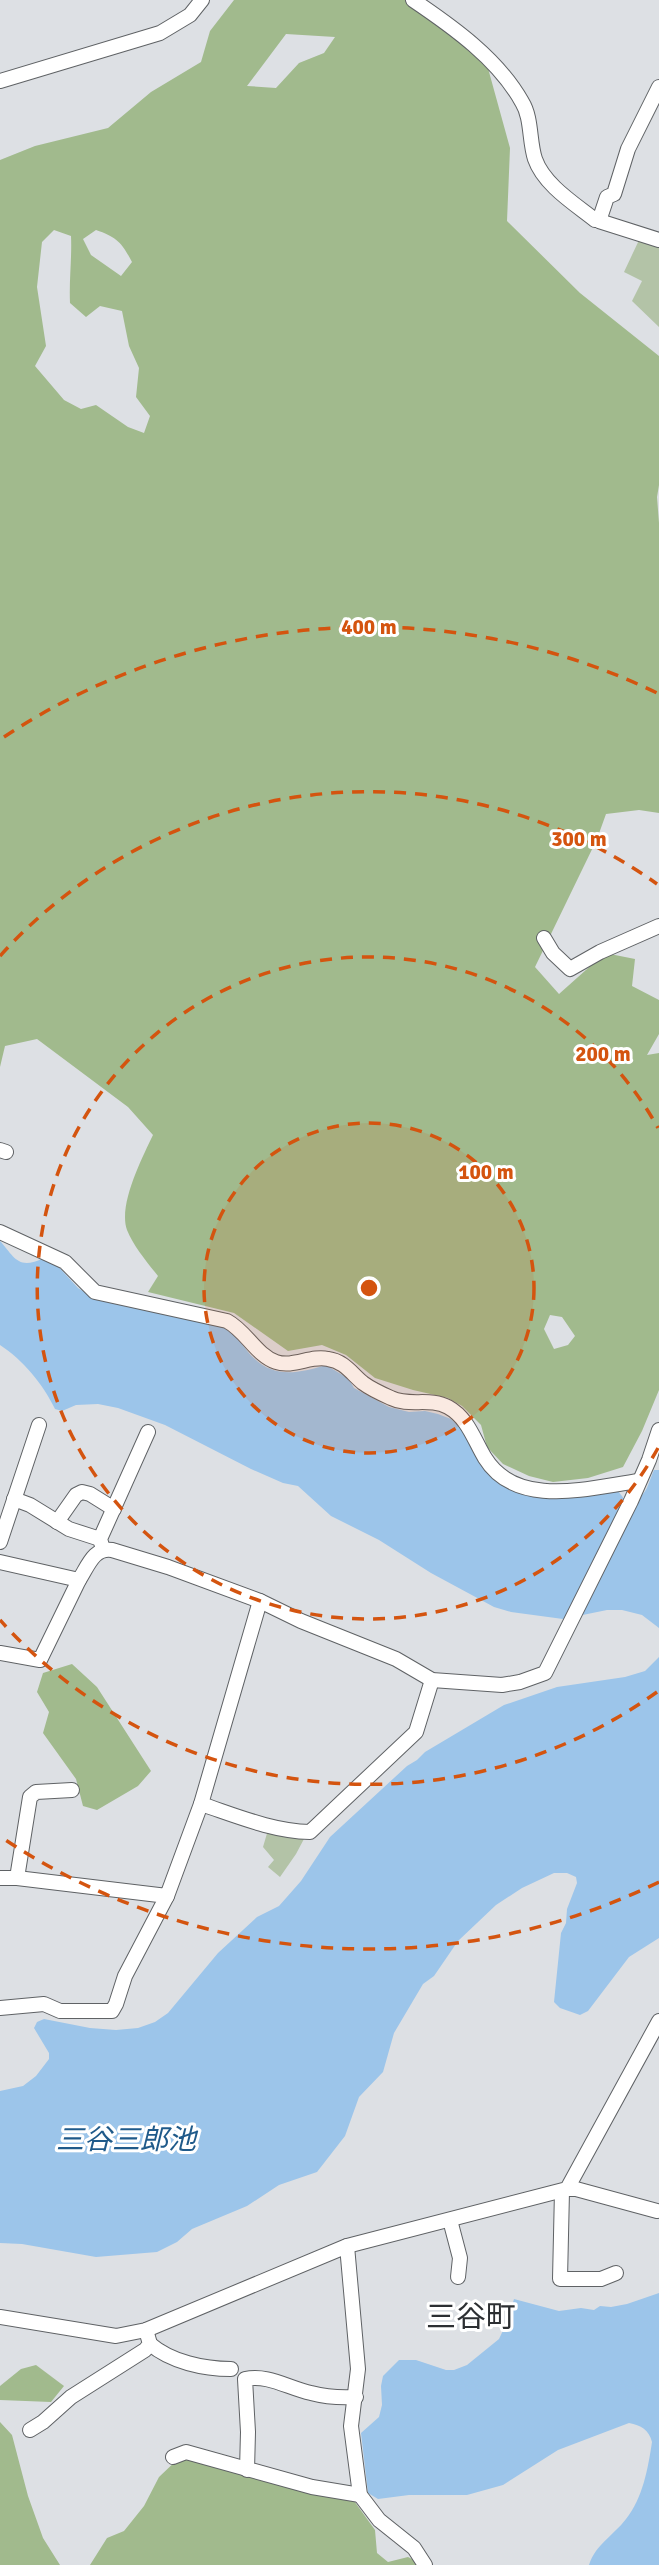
<svg xmlns="http://www.w3.org/2000/svg" width="659" height="2565" viewBox="0 0 659 2565" font-family="Signika,'Noto Sans JP',sans-serif">
<style>
.green{fill:#b3c3a7}
.forest{fill:#a1ba8d;fill-rule:evenodd}
.water{fill:#9cc5ea}
.lines{fill:none;stroke-linecap:round;stroke-linejoin:round}
.minor-casing{stroke:#5f6265;stroke-width:16}
.minor{stroke:#fff;stroke-width:14}
.ring{fill:none;stroke:#d4540f;stroke-width:3.5;stroke-dasharray:12 9}
.labels{text-anchor:middle;dominant-baseline:central;stroke-width:6;stroke-linejoin:round;paint-order:stroke}
.water-label{font-size:28px;font-style:italic;fill:#1f5a8a;stroke:#fff}
.quarter-label{font-size:30px;fill:#2c2f32;stroke:#fff}
.centre{fill:#d4540f;stroke:#fff;stroke-width:3.5}
.ring-label{font-size:21px;text-anchor:middle;font-weight:bold;fill:#d4540f;stroke:#fff;stroke-width:6;stroke-linejoin:round;paint-order:stroke}
</style>
<rect width="100%" height="100%" fill="#dde0e4"/>
<g class="green">
<path d="M 640,238 L 659,246 L 659,327 L 632,301 L 642,281 L 624,272 Z"/>
<path d="M 268,1830 L 305,1837 L 296,1854 L 280,1877 L 268,1867 L 274,1860 L 263,1847 Z"/>
</g>
<g class="forest">
<path d="M 234,0 L 408,0 L 486,61 L 510,148 L 507,221 L 580,293 L 659,356 L 659,485 L 657,497 L 659,523 L 659,813 L 639,810 L 606,814 L 597,839 L 535,967 L 559,994 L 605,953 L 635,959 L 632,986 L 659,1000 L 659,1034 L 647,1055 L 659,1053 L 659,1390 L 642,1431 L 623,1467 L 588,1478 L 553,1482 L 529,1476 L 503,1464 L 487,1447 L 481,1425 L 462,1406 L 448,1398 L 413,1390 L 375,1378 L 346,1355 L 322,1345 L 288,1351 L 234,1313 L 148,1292 L 158,1276 C 147,1262 134,1247 127,1230 C 118,1205 142,1158 153,1135 L 128,1107 L 37,1039 L 5,1046 L 0,1067 L 0,160 L 35,146 L 108,128 L 151,92 L 201,62 L 210,31 ZM 286,34 L 335,37 L 324,53 L 299,63 L 276,88 L 247,86 ZM 54,230 L 71,236 C 72,258 69,280 70,303 L 86,317 L 100,306 L 122,311 L 129,346 L 139,368 L 136,397 L 150,416 L 144,433 L 128,427 L 96,405 L 81,409 L 64,400 L 35,366 L 46,346 L 37,287 L 42,242 ZM 96,230 C 117,237 122,243 132,262 L 121,276 L 91,255 L 83,239 ZM 550,1315 L 562,1317 L 575,1336 L 568,1345 L 554,1349 L 544,1329 Z"/>
<path d="M 72,1664 L 97,1687 L 151,1771 L 138,1786 L 97,1810 L 83,1806 L 76,1779 L 43,1733 L 49,1712 L 37,1692 L 43,1673 Z"/>
<path d="M 36,2365 L 64,2386 L 51,2402 L 0,2400 L 0,2386 L 21,2369 Z"/>
<path d="M 0,2422 L 12,2435 L 28,2496 L 43,2538 L 60,2565 L 0,2565 Z"/>
<path d="M 180,2457 L 352,2498 L 375,2530 L 377,2553 L 388,2562 L 408,2557 L 414,2560 L 416,2565 L 90,2565 L 107,2538 L 124,2531 L 144,2506 L 159,2477 Z"/>
</g>
<g class="water">
<path d="M 0,1241 C 14,1256 17,1270 42,1259 L 55,1263 L 78,1288 L 97,1300 L 226,1328 C 239,1337 236,1337 245,1348 C 268,1379 293,1375 326,1365 L 349,1379 L 354,1388 L 389,1407 L 409,1412 L 425,1411 L 438,1414 L 451,1419 L 460,1427 L 483,1467 L 507,1486 L 524,1494 L 544,1498 L 618,1491 L 625,1500 C 647,1500 646,1488 654,1470 L 659,1470 L 659,1628 L 642,1615 L 622,1610 L 607,1610 L 563,1619 L 511,1612 L 494,1607 L 431,1573 L 379,1540 L 331,1516 L 298,1486 L 283,1483 L 251,1469 L 165,1425 L 118,1408 L 98,1404 L 76,1405 L 62,1411 L 55,1409 C 43,1384 23,1360 0,1345 Z"/>
<path d="M 659,1657 L 659,1938 L 629,1957 L 588,2011 L 580,2015 L 560,2008 L 554,2002 L 561,1933 L 566,1923 L 567,1909 L 577,1883 L 576,1877 L 567,1873 L 554,1873 L 522,1888 L 496,1905 L 458,1941 L 434,1976 L 423,1984 L 394,2033 L 383,2072 L 359,2097 L 345,2136 L 317,2172 L 279,2185 L 247,2206 L 192,2229 L 177,2242 L 157,2252 L 96,2257 L 22,2244 L 0,2243 L 0,2091 L 23,2086 L 36,2076 L 49,2059 L 49,2053 L 34,2028 L 37,2022 L 44,2019 L 90,2028 L 116,2030 L 138,2028 L 155,2022 L 168,2013 L 218,1953 L 257,1917 L 279,1906 L 301,1881 L 330,1837 L 407,1766 L 417,1760 L 425,1752 L 504,1705 L 557,1687 L 625,1677 L 645,1671 Z"/>
<path d="M 659,2293 L 659,2565 L 589,2565 C 595,2545 614,2535 626,2519 C 643,2498 648,2468 652,2442 C 649,2430 641,2425 629,2423 L 558,2450 L 503,2485 L 467,2495 L 409,2495 L 378,2499 L 368,2493 L 361,2433 L 379,2417 L 382,2405 L 381,2386 L 383,2376 L 399,2360 L 416,2360 L 446,2370 L 454,2370 L 467,2365 L 499,2339 L 507,2322 L 508,2308 L 512,2306 L 514,2299 L 559,2311 L 581,2308 L 594,2310 L 600,2306 L 611,2307 L 627,2304 Z"/>
</g>
<g class="lines">
<defs>
<g id="minor">
<path d="M 413,0 C 453,27 498,59 522,102 C 532,118 529,141 535,159 C 544,185 575,204 595,220"/>
<path d="M 0,81 L 160,33 L 190,15 L 202,0"/>
<path d="M 659,87 L 628,149 L 614,194 L 607,197 L 599,221 L 659,240"/>
<path d="M 544,938 L 553,953 L 570,969 L 600,952 L 659,926"/>
<path d="M 0,1150 L 6,1152"/>
<path d="M 0,1232 L 65,1262 L 95,1292 L 227,1321 C 246,1331 256,1355 276,1362 C 293,1368 311,1355 328,1359 C 344,1361 352,1374 363,1383 C 371,1389 382,1394 391,1398 C 409,1407 430,1397 448,1407 C 468,1418 474,1440 485,1458 C 517,1510 592,1487 639,1481"/>
<path d="M 14,1499 L 30,1505 L 69,1529 L 100,1539"/>
<path d="M 57,1522 L 76,1495 L 82,1492 L 90,1494 L 114,1509"/>
<path d="M 0,1542 L 39,1425"/>
<path d="M 103,1549 L 100,1539 L 148,1432"/>
<path d="M 0,1562 L 79,1580 C 88,1566 94,1547 112,1550 L 168,1567 L 260,1601 L 301,1621 L 396,1659 L 432,1680 L 502,1685 L 520,1682 L 545,1673 L 631,1501 L 649,1460 L 659,1430"/>
<path d="M 0,1653 L 40,1660 L 79,1580"/>
<path d="M 201,1804 C 237,1816 272,1831 310,1832 L 416,1732 L 432,1680"/>
<path d="M 0,1878 L 17,1878 L 167,1896 L 201,1804 L 260,1601"/>
<path d="M 17,1878 L 30,1797 L 36,1792 L 72,1790"/>
<path d="M 0,2008 L 44,2004 L 60,2011 L 112,2011 L 116,2004 L 125,1976 L 167,1896"/>
<path d="M 567,2189 L 576,2189 L 657,2211"/>
<path d="M 562,2191 L 560,2279 L 601,2279 L 616,2273"/>
<path d="M 450,2220 L 460,2258 L 458,2277"/>
<path d="M 347,2246 L 567,2189 L 659,2021"/>
<path d="M 0,2317 L 116,2336 L 146,2330 L 347,2246 L 358,2369 L 351,2426 L 360,2495 L 379,2520 L 414,2548 L 425,2565"/>
<path d="M 150,2344 C 171,2362 204,2369 231,2369"/>
<path d="M 30,2430 L 43,2422 L 71,2397 L 145,2350 L 150,2344 L 146,2330"/>
<path d="M 173,2457 L 186,2452 L 312,2487 L 360,2495"/>
<path d="M 247,2470 L 248,2432 L 245,2379 C 268,2374 288,2388 311,2393 C 326,2397 340,2398 356,2397"/>
</g>
</defs>
<use href="#minor" class="minor-casing"/>
<use href="#minor" class="minor"/>
</g>
<circle cx="369" cy="1288" r="165" fill="#d4540f" fill-opacity=".12"/>
<g class="ring">
<circle cx="369" cy="1288" r="165"/>
<path d="M658 1448A331 331 0 1 1 658 1128"/>
<path d="M657 1692A496 496 0 0 1 0 1620M0 956A496 496 0 0 1 657 884"/>
<path d="M659 1882A661 661 0 0 1 4 1839M4 737A661 661 0 0 1 659 694"/>
</g>
<g class="labels">
<g class="water-label">
<text x="126" y="2140">三谷三郎池</text>
</g>
<g class="quarter-label">
<text x="471" y="2317">三谷町</text>
</g>
</g>
<circle cx="369" cy="1288" r="10" class="centre"/>
<g class="ring-label">
<text x="369" y="634">400 m</text>
<text x="579" y="846">300 m</text>
<text x="603" y="1061">200 m</text>
<text x="486" y="1179">100 m</text>
</g>
</svg>
